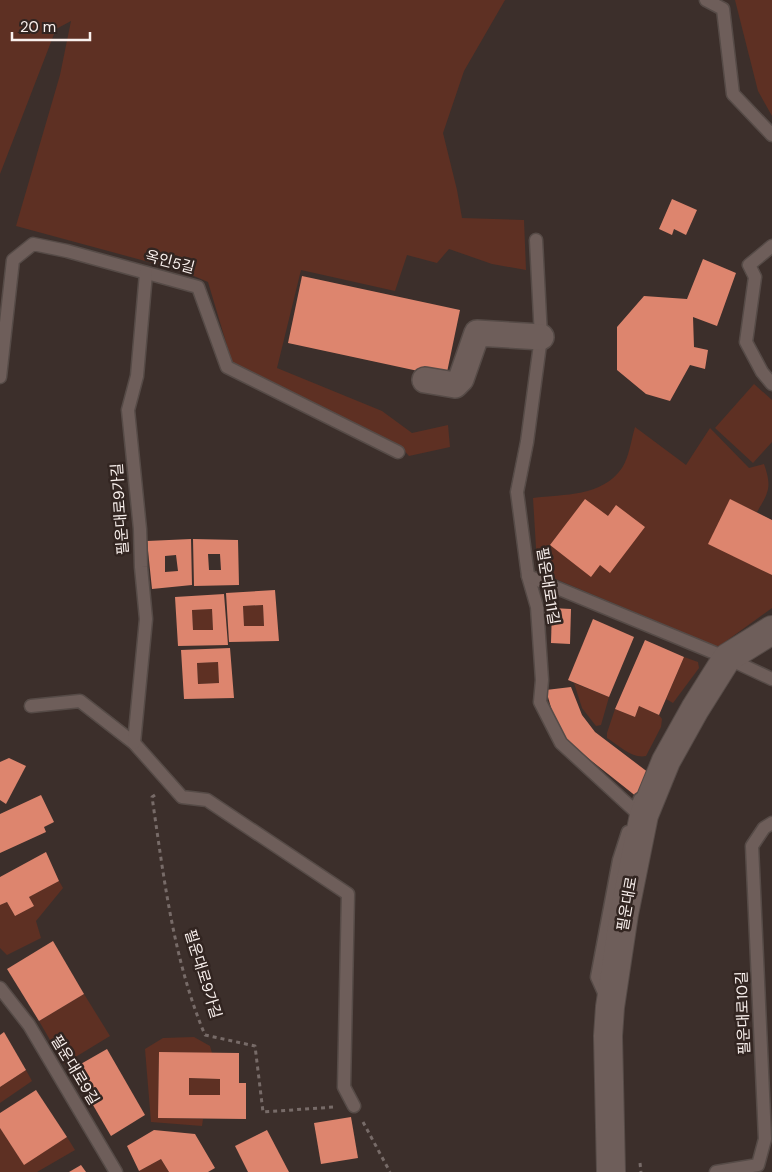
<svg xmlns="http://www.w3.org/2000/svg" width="772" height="1172" viewBox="0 0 772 1172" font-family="'DM Sans','Noto Sans KR',sans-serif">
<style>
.green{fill:#5e3023}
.building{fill:#dd856e;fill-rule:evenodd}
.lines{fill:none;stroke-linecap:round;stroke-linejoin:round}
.service-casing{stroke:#564b47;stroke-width:15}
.minor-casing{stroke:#564b47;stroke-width:28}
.tertiary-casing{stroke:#564b47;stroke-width:30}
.path{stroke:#776b68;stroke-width:3;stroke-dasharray:4 4;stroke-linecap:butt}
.service{stroke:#6e5e5a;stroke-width:12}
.minor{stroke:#6e5e5a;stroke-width:25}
.tertiary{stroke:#6e5e5a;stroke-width:28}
.labels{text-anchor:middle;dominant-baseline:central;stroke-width:5;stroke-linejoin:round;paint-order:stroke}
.street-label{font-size:15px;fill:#f9f0ed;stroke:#322521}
</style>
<rect width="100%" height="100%" fill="#3c2f2b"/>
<g class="green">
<path d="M 0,0 L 505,0 L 464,71 L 443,133 L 457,190 L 462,218 L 524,220 L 526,270 L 492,264 L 449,249 L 437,263 L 407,255 L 395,291 L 301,270 L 277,368 L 382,411 L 412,433 L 448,425 L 450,447 L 409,456 L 401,447 L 233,366 L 208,282 L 182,271 L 16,226 L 60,75 L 71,21 L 56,29 L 0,174 Z"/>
<path d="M 735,0 L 772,0 L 772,116 L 758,91 Z"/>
<path d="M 754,384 L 772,400 L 772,442 L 753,463 L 715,428 Z"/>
<path d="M 635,427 L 686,465 L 710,428 L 749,468 L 764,464 C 772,487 769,492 757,512 L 730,500 L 709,544 L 772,575 L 772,608 L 718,647 L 546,575 L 537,564 L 533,498 C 564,494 602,497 622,468 C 629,457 631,441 635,427 Z"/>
<path d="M 263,605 L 264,626 L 244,626 L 243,606 Z"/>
<path d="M 212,609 L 213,630 L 193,630 L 192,610 Z"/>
<path d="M 684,657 L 698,662 L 699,668 L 673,703 L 666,699 Z"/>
<path d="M 218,662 L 219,683 L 198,684 L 197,663 Z"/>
<path d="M 574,683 L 609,697 L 601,725 L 596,726 L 582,708 Z"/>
<path d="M 639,706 L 659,715 L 662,719 L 661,727 L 646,756 C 632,759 618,745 607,738 L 607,733 L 615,709 L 635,717 Z"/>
<path d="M 59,881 L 63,888 L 36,921 L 41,938 L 7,955 L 0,948 L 0,905 L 7,902 L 15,916 L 33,906 L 29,897 Z"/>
<path d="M 84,994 L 110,1036 L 64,1064 L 39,1021 Z"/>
<path d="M 194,1037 L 210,1046 L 212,1053 L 159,1052 L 158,1118 L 203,1119 L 202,1126 L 151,1122 L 145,1049 L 163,1038 Z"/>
<path d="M 26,1070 L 32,1081 L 0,1103 L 0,1087 Z"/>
<path d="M 189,1078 L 220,1079 L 220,1095 L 189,1095 Z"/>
<path d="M 0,1128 L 24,1164 L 67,1137 L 75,1150 L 37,1172 L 0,1172 Z"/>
<path d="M 161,1159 L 169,1172 L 140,1172 L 139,1171 Z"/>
</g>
<g class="building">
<path d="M 672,199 L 697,210 L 686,235 L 674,229 L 672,235 L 659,229 Z"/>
<path d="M 703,259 L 736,273 L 717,326 L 693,317 L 694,347 L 708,350 L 705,369 L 690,365 L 670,401 L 646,394 L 617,370 L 617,327 L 644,296 L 687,299 Z"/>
<path d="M 302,276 L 460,310 L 446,377 L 288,343 Z"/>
<path d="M 585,499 L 608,516 L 616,505 L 645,527 L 610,573 L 600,565 L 591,577 L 550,545 Z"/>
<path d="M 730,499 L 772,520 L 772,575 L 708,544 Z"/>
<path d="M 191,539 L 192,585 L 152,589 L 147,541 ZM 176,555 L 178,571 L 165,572 L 165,556 Z"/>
<path d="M 193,539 L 238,540 L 239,585 L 194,586 ZM 208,554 L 220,554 L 221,570 L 209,570 Z"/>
<path d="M 275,590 L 279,641 L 229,642 L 226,593 ZM 263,605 L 264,626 L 244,626 L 243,606 Z"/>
<path d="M 224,594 L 228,645 L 178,646 L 175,597 ZM 212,609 L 213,630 L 193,630 L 192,610 Z"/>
<path d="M 552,608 L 571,609 L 570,644 L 551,643 Z"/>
<path d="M 593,619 L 634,637 L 609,697 L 568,680 Z"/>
<path d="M 645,640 L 684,657 L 659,715 L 639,706 L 635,717 L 615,709 Z"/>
<path d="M 230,648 L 234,698 L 184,699 L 181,650 ZM 218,662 L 219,683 L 198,684 L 197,663 Z"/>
<path d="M 571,687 L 582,715 L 595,732 L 649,773 L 637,797 L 564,739 L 554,718 L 546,690 Z"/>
<path d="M 9,758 L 26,766 L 6,804 L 0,800 L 0,762 Z"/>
<path d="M 41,795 L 54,822 L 44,827 L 46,832 L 0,853 L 0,814 Z"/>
<path d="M 46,852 L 59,881 L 29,897 L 34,906 L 15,916 L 7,902 L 0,905 L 0,877 Z"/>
<path d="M 53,941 L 84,994 L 39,1021 L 7,969 Z"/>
<path d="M 4,1032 L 26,1070 L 0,1087 L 0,1035 Z"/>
<path d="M 107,1049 L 145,1115 L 111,1136 L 72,1069 Z"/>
<path d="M 159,1052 L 239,1053 L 239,1083 L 246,1083 L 246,1119 L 158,1118 ZM 189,1078 L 220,1079 L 220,1095 L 189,1095 Z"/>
<path d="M 36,1090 L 67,1137 L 24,1165 L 0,1128 L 0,1113 Z"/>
<path d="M 351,1117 L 358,1158 L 321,1164 L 314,1123 Z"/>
<path d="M 154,1130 L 195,1134 L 215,1168 L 208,1172 L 169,1172 L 161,1159 L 139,1171 L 127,1146 Z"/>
<path d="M 267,1130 L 289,1172 L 248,1172 L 235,1146 Z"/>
<path d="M 81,1165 L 86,1172 L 69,1172 Z"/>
</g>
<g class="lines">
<defs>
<g id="service">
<path d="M 706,0 L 723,9 L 733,94 L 772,135"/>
<path d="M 536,240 L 541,337 L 527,442 L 517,492 L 528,576 L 537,607 L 542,680 L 540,702 L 561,743 L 635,811 L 640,799"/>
<path d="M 772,246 L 749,265 L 755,277 L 746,342 L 762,372 L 772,384"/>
<path d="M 0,377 L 13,260 L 33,244 L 67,251 L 198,287 L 227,367 L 398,452"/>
<path d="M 528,576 L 727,658 L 772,679"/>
<path d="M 31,706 L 80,701 L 134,743 L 182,797 L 207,800 L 348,894 L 344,1087 L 354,1106"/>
<path d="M 134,743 L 146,619 L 141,567 L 140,529 L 128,410 L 137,376 L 146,273"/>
<path d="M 0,988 L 29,1025 L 116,1172"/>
<path d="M 606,997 L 597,977 L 619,860 L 628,832"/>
<path d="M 716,1172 L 758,1165 L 765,1139 L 752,846 L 764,828 L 772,823"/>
</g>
<path id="minor" d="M 425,380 L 455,385 L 461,379 L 477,333 L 541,337"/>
<path id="tertiary" d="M 611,1172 L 608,1036 L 610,1007 L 624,914 L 644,815 L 666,761 L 695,709 L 727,658 L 772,630"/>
</defs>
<use href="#service" class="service-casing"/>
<use href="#minor" class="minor-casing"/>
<use href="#tertiary" class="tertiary-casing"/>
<g class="path">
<path d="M 155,795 L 152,797 C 164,878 173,959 205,1035 L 255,1046 L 263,1112 L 334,1107"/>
<path d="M 363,1122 L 390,1172"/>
<path d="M 640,1163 L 641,1172"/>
</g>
<use href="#service" class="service"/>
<use href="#minor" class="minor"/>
<use href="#tertiary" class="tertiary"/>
</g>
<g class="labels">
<g class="street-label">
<text transform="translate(170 262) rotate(15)">옥인5길</text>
<text transform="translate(120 509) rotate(-94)">필운대로9가길</text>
<text transform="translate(548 586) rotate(81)">필운대로11길</text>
<text transform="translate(627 904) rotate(-80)">필운대로</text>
<text transform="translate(203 974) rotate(73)">필운대로9가길</text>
<text transform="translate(743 1013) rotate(-92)">필운대로10길</text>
<text transform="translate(75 1070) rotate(59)">필운대로9길</text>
</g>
</g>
<path d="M12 32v8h78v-8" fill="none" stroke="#f9f0ed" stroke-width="2.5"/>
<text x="20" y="32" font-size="15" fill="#f9f0ed" stroke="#322521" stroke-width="4" paint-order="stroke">20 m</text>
</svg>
